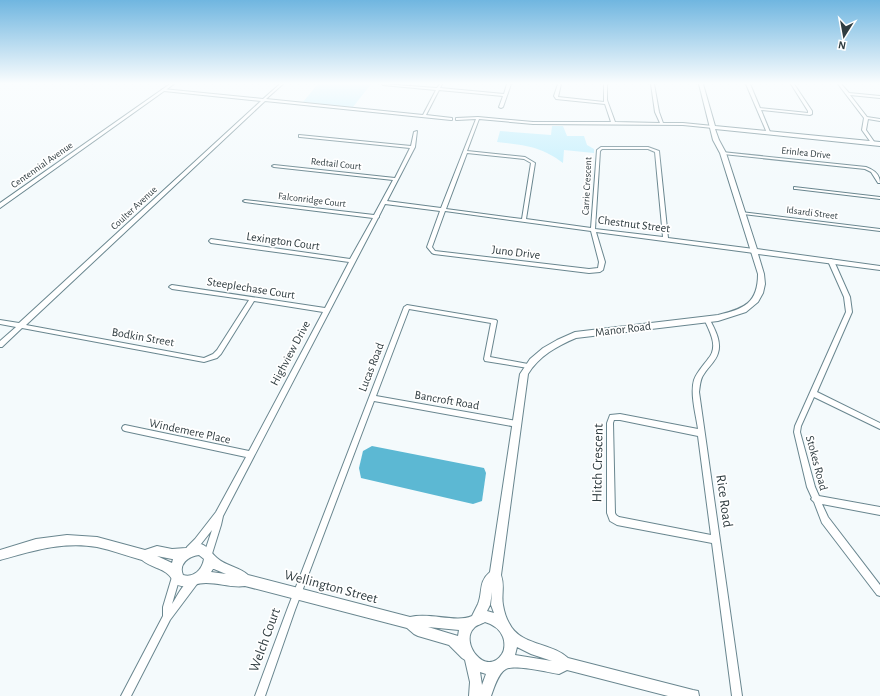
<svg xmlns="http://www.w3.org/2000/svg" width="880" height="696" viewBox="0 0 880 696" font-family="'Alegreya Sans',sans-serif">
<style>
.green{fill:#c6f0fd}
.water{fill:#5cb8d3}
.lines{fill:none;stroke-linecap:round;stroke-linejoin:round}
.street-casing{stroke:#69868f;stroke-width:2}
.secondary-casing{stroke:#69868f;stroke-width:2}
.street{fill:#fff;fill-rule:evenodd}
.secondary{fill:#fff;fill-rule:evenodd}
.labels{text-anchor:middle;dominant-baseline:central;stroke-width:3.5;stroke-linejoin:round;paint-order:stroke}
.far-street-label{font-size:10px;fill:#303d41;stroke:#fff}
.street-label{font-size:12px;fill:#303d41;stroke:#fff}
.near-street-label{font-size:14px;fill:#303d41;stroke:#fff}
</style>
<rect width="100%" height="100%" fill="#f4fafc"/>
<g class="green">
<path d="M 318,84 L 371,84 L 353,107 L 303,102 Z"/>
<path d="M 552,126 L 563,126 L 567,136 L 584,136 L 587,145 L 594,149 L 594,153 L 564,150 L 563,163 C 541,146 523,145 497,142 L 500,131 L 551,135 Z"/>
</g>
<path class="water" d="M 372,446 L 484,468 L 486,473 L 482,501 L 473,504 L 361,478 L 359,468 L 363,451 Z"/>
<g class="lines">
<defs>
<g id="street">
<path d="M 280,84 L 283,84 L 266,99 L 423,115 L 436,90 L 383,85 L 382,84 L 437,88 L 440,84 L 442,84 L 440,88 L 504,94 L 507,84 L 511,84 L 503,107 L 501,108 L 499,107 L 503,96 L 439,90 L 426,115 L 452,118 L 452,120 L 451,120 L 265,101 L 26,325 L 204,358 L 213,354 L 217,350 L 249,300 L 172,289 L 169,287 L 170,286 L 172,285 L 325,308 L 349,262 L 211,243 L 209,241 L 211,239 L 350,259 L 373,218 L 245,202 L 243,201 L 245,200 L 374,215 L 393,180 L 274,167 L 272,166 L 274,165 L 395,178 L 410,148 L 300,137 L 299,137 L 299,135 L 411,146 L 414,132 L 417,131 L 415,147 L 387,201 L 441,208 L 476,119 L 457,120 L 456,120 L 456,118 L 478,117 L 533,122 L 611,122 L 605,104 L 556,99 L 554,96 L 558,84 L 561,84 L 558,97 L 604,102 L 604,84 L 607,84 L 607,100 L 615,122 L 660,123 L 655,112 L 651,84 L 654,84 L 659,112 L 663,123 L 683,123 L 713,126 L 715,127 L 713,128 L 683,125 L 533,124 L 479,119 L 467,151 L 525,157 L 535,163 L 526,219 L 591,228 L 597,150 L 601,147 L 648,147 L 659,151 L 668,238 L 754,249 L 756,251 L 754,253 L 596,232 L 605,262 L 603,270 L 600,272 L 589,273 L 434,254 L 432,253 L 427,247 L 440,211 L 385,204 L 379,216 L 379,217 L 378,218 L 223,516 L 221,525 L 211,557 L 208,558 L 205,557 L 204,554 L 212,530 L 197,549 L 190,554 L 187,553 L 186,550 L 187,547 L 195,539 L 216,512 L 246,457 L 125,431 L 123,430 L 122,428 L 123,426 L 125,425 L 249,451 L 323,312 L 254,301 L 221,354 L 217,358 L 204,362 L 22,328 L 2,347 L 0,347 L 0,341 L 16,327 L 0,324 L 0,320 L 19,323 L 261,101 L 164,91 L 162,90 L 163,89 L 263,99 ZM 602,149 L 648,149 L 655,152 L 663,237 L 595,229 L 600,151 ZM 467,153 L 524,159 L 531,163 L 522,219 L 446,209 ZM 445,211 L 591,231 L 599,262 L 598,268 L 589,269 L 435,251 L 432,247 Z"/>
<path d="M 746,84 L 750,84 L 760,108 L 808,113 L 808,111 L 791,84 L 794,84 L 812,111 L 812,114 L 810,115 L 761,110 L 770,132 L 767,133 Z"/>
<path d="M 838,84 L 841,84 L 849,93 L 880,96 L 880,98 L 850,95 L 867,117 L 880,119 L 880,121 L 868,119 L 866,130 L 875,143 L 874,144 L 872,144 L 862,130 L 864,118 Z"/>
<path d="M 722,152 L 866,167 C 874,170 880,174 880,183 L 878,183 L 871,172 L 865,169 L 723,154 L 721,153 Z"/>
<path d="M 794,187 L 880,197 L 880,199 L 796,189 L 794,189 Z"/>
<path d="M 741,212 L 880,229 L 880,231 L 743,214 L 741,214 Z"/>
<path d="M 831,259 L 834,261 L 850,297 L 852,312 L 817,392 L 880,423 L 880,429 L 814,397 L 801,426 L 800,432 L 815,487 L 819,496 L 880,507 L 880,515 L 822,504 L 828,517 L 880,585 L 880,596 L 877,595 L 822,523 L 814,502 L 811,499 L 812,498 L 807,487 L 794,432 L 795,426 L 846,312 L 844,297 L 828,261 Z"/>
<path d="M 407,305 L 496,320 L 497,321 L 490,357 L 528,364 L 530,364 L 531,366 L 530,368 L 528,368 L 485,361 L 484,359 L 491,323 L 409,309 L 376,396 L 517,421 L 519,422 L 520,424 L 519,426 L 517,427 L 374,401 L 295,610 L 265,696 L 255,696 L 287,610 L 404,307 Z"/>
<path d="M 707,317 L 709,318 C 714,328 722,341 718,353 C 716,361 708,367 704,374 C 700,379 700,386 699,392 L 742,696 L 732,696 L 712,543 L 617,525 L 610,521 L 607,513 L 607,423 L 610,415 L 620,414 L 698,429 C 696,415 690,394 694,380 C 697,372 703,366 708,359 C 719,347 710,332 704,319 ZM 614,420 L 620,420 L 698,436 L 711,535 L 619,517 L 616,515 L 615,513 L 613,423 Z"/>
<path d="M 176,573 L 179,574 L 180,577 L 172,604 C 178,595 184,581 194,577 L 197,578 L 198,581 L 197,584 L 170,620 L 131,696 L 121,696 L 163,616 L 163,607 L 172,577 L 173,574 Z"/>
</g>
<g id="secondary">
<path d="M 170,84 L 174,84 L 0,208 L 0,203 Z"/>
<path d="M 699,84 L 703,84 L 715,126 L 880,142 L 880,146 L 715,129 L 719,140 L 726,153 L 757,249 L 880,266 L 880,270 L 758,254 L 764,274 L 765,284 L 763,293 L 758,302 L 746,312 L 718,321 L 576,338 C 557,346 539,356 528,374 L 501,575 C 505,587 501,594 503,605 C 504,611 506,618 509,623 C 520,646 551,642 568,658 L 693,690 L 698,691 L 699,696 L 668,696 L 567,670 L 559,674 C 548,672 514,664 506,669 C 498,673 494,688 491,696 L 469,696 L 470,682 L 465,660 L 462,658 L 449,645 L 418,636 L 414,634 L 407,628 L 245,586 C 232,588 220,583 206,583 C 192,583 191,590 175,584 C 166,566 156,571 142,560 C 127,556 112,550 97,547 C 63,541 32,551 0,560 L 0,550 L 36,539 L 67,535 L 97,537 L 145,550 L 157,546 L 172,549 L 186,548 L 201,544 C 209,547 211,553 217,558 C 226,566 239,567 248,575 L 410,617 C 430,612 456,623 472,616 C 474,612 476,608 478,604 C 483,592 478,582 490,572 L 520,374 L 530,359 L 543,348 L 557,340 L 575,332 L 718,315 C 744,309 758,303 758,274 L 720,153 L 713,140 ZM 199,555 L 204,559 C 202,570 194,578 183,575 C 178,564 189,556 199,555 ZM 157,556 L 172,559 L 173,559 L 172,563 ZM 214,569 L 226,574 L 211,572 L 213,569 ZM 492,592 L 491,605 L 494,613 L 487,611 L 490,605 ZM 485,622 C 492,624 500,629 503,637 C 505,642 505,650 502,654 C 486,678 459,642 474,628 C 476,625 482,624 485,622 ZM 428,627 L 459,630 L 458,636 ZM 517,647 L 531,654 L 552,661 L 515,655 ZM 480,672 L 486,674 L 482,685 Z"/>
</g>
</defs>
<use href="#street" class="street-casing"/>
<use href="#secondary" class="secondary-casing"/>
<use href="#street" class="street"/>
<use href="#secondary" class="secondary"/>
</g>
<linearGradient id="sky" x2="0" y2="1"><stop stop-color="#70b6e0"/><stop offset="0.46" stop-color="#fafdfe"/><stop offset="1" stop-color="#fafdfe" stop-opacity="0"/></linearGradient>
<rect width="880" height="181" fill="url(#sky)"/>
<g class="labels">
<g class="far-street-label">
<text transform="translate(806 153) rotate(6)">Erinlea Drive</text>
<text transform="translate(336 164) rotate(6)">Redtail Court</text>
<text transform="translate(42 165) rotate(-35)">Centennial Avenue</text>
<text transform="translate(587 186) rotate(-87)">Carrie Crescent</text>
<text transform="translate(312 200) rotate(7)">Falconridge Court</text>
<text transform="translate(134 208) rotate(-43)">Coulter Avenue</text>
<text transform="translate(812 213) rotate(7)">Idsardi Street</text>
</g>
<g class="street-label">
<text transform="translate(634 224) rotate(7)">Chestnut Street</text>
<text transform="translate(283 241) rotate(8)">Lexington Court</text>
<text transform="translate(516 252) rotate(7)">Juno Drive</text>
<text transform="translate(251 288) rotate(9)">Steeplechase Court</text>
<text transform="translate(623 329) rotate(-7)">Manor Road</text>
<text transform="translate(143 337) rotate(10)">Bodkin Street</text>
<text transform="translate(290 353) rotate(-62)">Highview Drive</text>
<text transform="translate(371 367) rotate(-69)">Lucas Road</text>
<text transform="translate(447 400) rotate(10)">Bancroft Road</text>
<text transform="translate(190 431) rotate(12)">Windemere Place</text>
<text transform="translate(817 463) rotate(75)">Stokes Road</text>
</g>
<g class="near-street-label">
<text transform="translate(598 463) rotate(-89)">Hitch Crescent</text>
<text transform="translate(724 501) rotate(82)">Rice Road</text>
<text transform="translate(331 587) rotate(15)">Wellington Street</text>
<text transform="translate(265 640) rotate(-70)">Welch Court</text>
</g>
</g>
<g transform="translate(844 36) rotate(191)" stroke="#ffffff" stroke-width="3" paint-order="stroke">
<path d="M0-3L7 15L0 10L-7 15Z" fill="#303d41"/>
<text y="-6" font-size="11" font-weight="bold" text-anchor="middle" fill="#303d41">N</text>
</g>
</svg>
